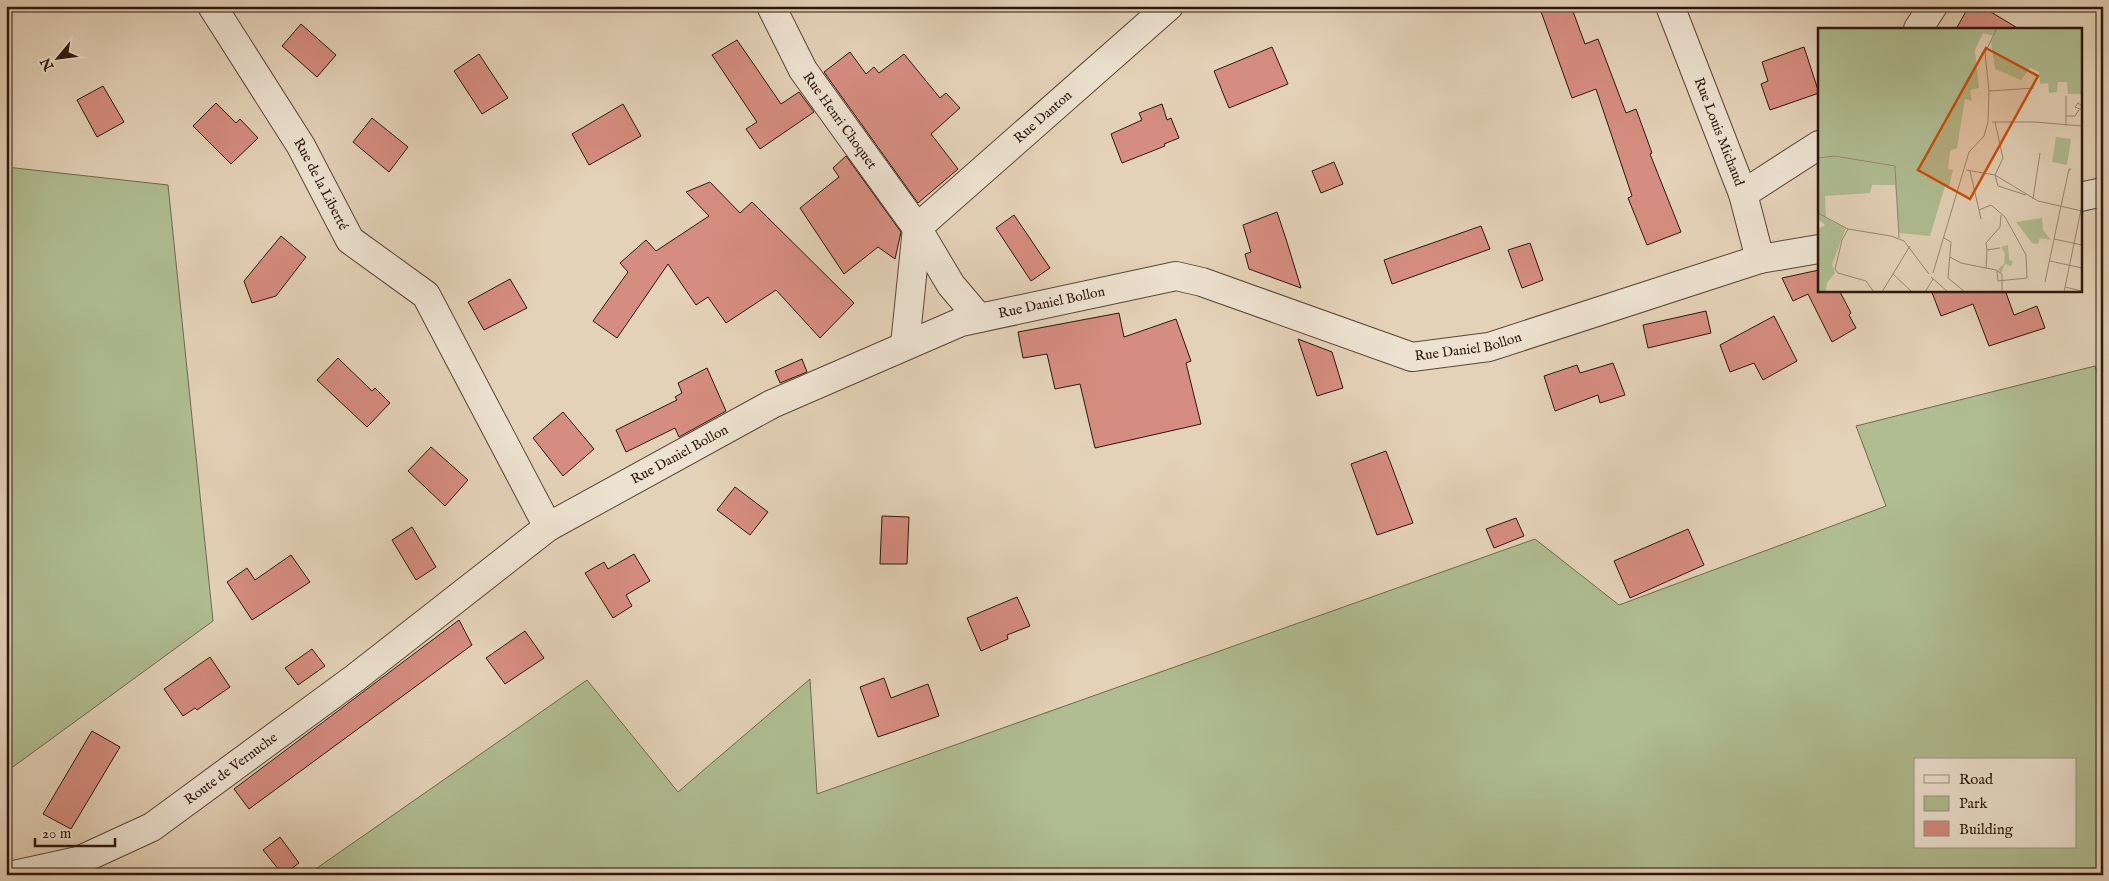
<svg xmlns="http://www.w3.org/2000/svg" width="2109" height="881" viewBox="0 0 2109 881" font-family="'IM FELL English',serif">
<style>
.green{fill:#b0bd92;stroke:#6e6a50;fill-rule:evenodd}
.building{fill:#d68d81;stroke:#2c170d}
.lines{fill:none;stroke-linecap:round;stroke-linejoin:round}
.minor-casing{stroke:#5a4638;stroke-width:30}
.tertiary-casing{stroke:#5a4638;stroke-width:30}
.minor{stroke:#ede2d1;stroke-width:28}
.tertiary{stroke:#ede2d1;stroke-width:28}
.labels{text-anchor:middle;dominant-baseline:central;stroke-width:5;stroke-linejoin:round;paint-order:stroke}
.street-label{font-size:14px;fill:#2c170d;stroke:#ede2d1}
.inset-road{fill:none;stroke:#9a8774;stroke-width:1}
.view{fill:#cc4f0c;fill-opacity:0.15;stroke:#cc4f0c;stroke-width:2.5}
.inset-edge{fill:none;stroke:#2c170d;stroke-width:2.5}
</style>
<rect width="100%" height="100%" fill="#e4d2b8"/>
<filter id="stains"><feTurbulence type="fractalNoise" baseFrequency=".004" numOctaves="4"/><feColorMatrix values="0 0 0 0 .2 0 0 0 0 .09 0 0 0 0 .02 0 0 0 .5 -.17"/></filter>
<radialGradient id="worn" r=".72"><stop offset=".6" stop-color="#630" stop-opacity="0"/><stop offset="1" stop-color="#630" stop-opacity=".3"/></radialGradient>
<g class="green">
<path d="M 6,167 L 168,185 L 213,621 L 6,772 Z"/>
<path d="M 2095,366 L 2103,390 L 2103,875 L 307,875 L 587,680 L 678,792 L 810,679 L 817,794 L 1535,539 L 1619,605 L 1886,506 L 1856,426 ZM 1915,760 L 2075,760 L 2075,847 L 1915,847 Z"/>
</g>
<g class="building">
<path d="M 1539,6 L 1571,6 L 1585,44 L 1598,39 L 1626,113 L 1636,109 L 1652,153 L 1650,154 L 1681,232 L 1647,245 L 1628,198 L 1632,196 L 1596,89 L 1572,98 Z"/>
<path d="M 1969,6 L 1981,6 L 2019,29 L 1956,29 Z"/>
<path d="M 301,24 L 336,55 L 317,77 L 282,46 Z"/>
<path d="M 737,40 L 781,104 L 799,92 L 814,112 L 760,149 L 746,129 L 757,122 L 712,55 Z"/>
<path d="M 1272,47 L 1288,84 L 1229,108 L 1214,71 Z"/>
<path d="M 1804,47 L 1819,93 L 1770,110 L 1761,84 L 1768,81 L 1762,62 Z"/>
<path d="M 850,52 L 866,74 L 874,67 L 879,73 L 904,54 L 940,98 L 946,93 L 960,108 L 931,134 L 958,169 L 918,203 L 824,72 Z"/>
<path d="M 479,54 L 508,98 L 482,114 L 454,71 Z"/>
<path d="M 103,86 L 124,122 L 97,137 L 77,100 Z"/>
<path d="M 216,103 L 236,123 L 240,119 L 258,138 L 231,164 L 193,126 Z"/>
<path d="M 623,104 L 641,136 L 589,165 L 572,134 Z"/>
<path d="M 1162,104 L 1167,120 L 1171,118 L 1179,138 L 1164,144 L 1165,146 L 1122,163 L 1111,134 L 1142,120 L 1139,113 Z"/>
<path d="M 372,118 L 408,147 L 389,172 L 353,142 Z"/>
<path d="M 846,156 L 901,232 L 895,259 L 878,247 L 844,274 L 800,208 L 839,177 L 833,168 Z"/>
<path d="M 1334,162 L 1343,184 L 1321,193 L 1312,171 Z"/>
<path d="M 710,182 L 740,213 L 752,202 L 854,303 L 820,338 L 776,290 L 726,323 L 708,297 L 696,305 L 668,264 L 617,338 L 593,321 L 628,272 L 620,263 L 646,240 L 656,251 L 709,216 L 686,192 Z"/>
<path d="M 1277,212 L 1286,239 L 1301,288 L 1249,269 L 1245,254 L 1251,252 L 1243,225 Z"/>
<path d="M 1014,215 L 1050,268 L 1031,281 L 996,228 Z"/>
<path d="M 1481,226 L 1490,249 L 1392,284 L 1384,260 Z"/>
<path d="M 281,236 L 306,257 L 276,296 L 252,303 L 244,281 Z"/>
<path d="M 1530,243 L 1543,280 L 1522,288 L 1508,250 Z"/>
<path d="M 1819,270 L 1819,289 L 1817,290 L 1839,290 L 1851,313 L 1849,315 L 1856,328 L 1832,342 L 1808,294 L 1793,301 L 1782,278 Z"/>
<path d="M 510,279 L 527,308 L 484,330 L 468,302 Z"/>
<path d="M 1931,290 L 2005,290 L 2014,315 L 2037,306 L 2045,328 L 1989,346 L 1973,304 L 1941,316 Z"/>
<path d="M 1706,311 L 1711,333 L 1648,348 L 1643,325 Z"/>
<path d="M 1119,313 L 1124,337 L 1176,319 L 1191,361 L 1186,363 L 1201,424 L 1095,448 L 1080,384 L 1055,389 L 1047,354 L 1023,358 L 1018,332 Z"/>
<path d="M 1774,316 L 1797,361 L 1763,380 L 1754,363 L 1730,372 L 1720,345 Z"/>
<path d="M 1298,339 L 1332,352 L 1343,388 L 1317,396 Z"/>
<path d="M 338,358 L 372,391 L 375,388 L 390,403 L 367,427 L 317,380 Z"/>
<path d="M 802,359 L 807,372 L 780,383 L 775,371 Z"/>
<path d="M 1613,363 L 1625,395 L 1600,403 L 1598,395 L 1555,411 L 1544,376 L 1577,365 L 1580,373 Z"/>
<path d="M 707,368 L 726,411 L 679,437 L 675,428 L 626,452 L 616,430 L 677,400 L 675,397 L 682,393 L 678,383 Z"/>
<path d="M 563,412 L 594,449 L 563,476 L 533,438 Z"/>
<path d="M 431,447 L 468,480 L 445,506 L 408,471 Z"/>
<path d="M 1386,451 L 1413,523 L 1377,535 L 1351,464 Z"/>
<path d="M 735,487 L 768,512 L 750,535 L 717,510 Z"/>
<path d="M 882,516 L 909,517 L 907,564 L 880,564 Z"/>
<path d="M 1516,518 L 1524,536 L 1494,548 L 1486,529 Z"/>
<path d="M 412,527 L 436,567 L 416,580 L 392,540 Z"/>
<path d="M 1688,529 L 1704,565 L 1630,598 L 1614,561 Z"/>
<path d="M 634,554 L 650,581 L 626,595 L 632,606 L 613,618 L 585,573 L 604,562 L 608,569 Z"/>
<path d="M 291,555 L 310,582 L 252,620 L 227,582 L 247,568 L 255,580 Z"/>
<path d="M 1017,597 L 1030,626 L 1007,635 L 1008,639 L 981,651 L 967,618 Z"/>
<path d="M 459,620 L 472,645 L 249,809 L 234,789 Z"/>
<path d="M 525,631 L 544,658 L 505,684 L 486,658 Z"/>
<path d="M 312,649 L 325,666 L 298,685 L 285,668 Z"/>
<path d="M 210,657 L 230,687 L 197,710 L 195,708 L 183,716 L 164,689 Z"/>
<path d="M 884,678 L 891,698 L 928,684 L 939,716 L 878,737 L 860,687 Z"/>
<path d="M 92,731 L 120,747 L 71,829 L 43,814 Z"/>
<path d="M 280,837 L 299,863 L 283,875 L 263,850 Z"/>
</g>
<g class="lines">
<defs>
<g id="minor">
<path id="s1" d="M 212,6 L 301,146 L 350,240 L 426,295 L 548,527"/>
<path d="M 1918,29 L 1933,6"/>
<path d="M 1743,194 L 1819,145"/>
<path id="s2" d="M 917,228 L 1169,6"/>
</g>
<g id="tertiary">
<path id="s3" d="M 771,6 L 803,70 L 917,228 L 951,285 L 979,318"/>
<path id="s4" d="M 1670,6 L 1743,194 L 1760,259"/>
<path d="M 2080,197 L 2103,192"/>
<path d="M 905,345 L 917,228"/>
<path id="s5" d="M 14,875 L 78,861 L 152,827 L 355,678 L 548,527 L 772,404 L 961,322 L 1176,276 L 1202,282 L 1412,357 L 1489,347 L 1760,259 L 1819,249"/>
</g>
</defs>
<use href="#minor" class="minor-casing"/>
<use href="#tertiary" class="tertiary-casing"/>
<use href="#minor" class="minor"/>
<use href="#tertiary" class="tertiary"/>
</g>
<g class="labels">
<g class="street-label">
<text stroke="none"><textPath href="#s2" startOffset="168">Rue Danton</textPath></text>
<text stroke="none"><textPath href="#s3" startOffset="134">Rue Henri Choquet</textPath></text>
<text stroke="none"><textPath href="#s4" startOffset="135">Rue Louis Michaud</textPath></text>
<text stroke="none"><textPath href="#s1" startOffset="209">Rue de la Liberté</textPath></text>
<text stroke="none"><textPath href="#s5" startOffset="1198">Rue Daniel Bollon</textPath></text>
<text stroke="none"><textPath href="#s5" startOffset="1632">Rue Daniel Bollon</textPath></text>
<text stroke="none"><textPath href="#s5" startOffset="794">Rue Daniel Bollon</textPath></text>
<text stroke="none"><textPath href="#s5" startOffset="245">Route de Vernuche</textPath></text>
</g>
</g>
<g transform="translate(1818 28)">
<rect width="264" height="264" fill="#e4d2b8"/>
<path d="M 0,0 L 264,0 L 264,66 L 250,66 L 249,54 L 240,54 L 239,64 L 231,65 L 230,55 L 222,56 L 221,44 L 212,40 L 203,52 L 177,41 L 173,14 L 176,8 L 165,5 L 157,22 L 161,60 L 152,62 L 154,73 L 147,71 L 139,120 L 132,123 L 130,141 L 135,142 L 131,158 L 127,158 L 112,208 L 81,205 L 77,157 L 54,157 L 52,165 L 7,168 L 8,190 L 28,200 L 14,236 L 17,245 L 9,255 L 8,264 L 0,264 L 0,201 L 7,197 L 0,191 ZM 238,109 L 253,111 L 249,137 L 234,134 ZM 224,190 L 225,202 L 233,212 L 222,210 L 220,216 L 214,215 L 198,194 ZM 190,217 L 191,231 L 195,234 L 193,238 L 187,236 L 183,245 L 180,241 L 186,236 L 187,226 L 183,219 Z" fill="#b0bd92"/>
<path class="inset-road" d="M 171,63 L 216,60M 248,68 L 248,98M 264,78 L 260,75 L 257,79 L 264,82M 248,88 L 257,88 L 261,82M 174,94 L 217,94 L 264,98M 177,94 L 185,130 L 177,147 L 180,158 L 208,167M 0,130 L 16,128 L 77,138 L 81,210M 148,142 L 177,147 L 220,173 L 264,183M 152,143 L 163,191M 215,171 L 222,125M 161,182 L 173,177 L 187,189 L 208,227 L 209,250 L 180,253 L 179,243M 0,185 L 30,201 L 73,208 L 86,213 L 111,246M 30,201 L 24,212 L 17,241 L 20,245 L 48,253 L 56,264M 126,210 L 133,214 L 130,250 L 147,264M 236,211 L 264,217M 182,220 L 169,222 L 168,215 L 182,199 L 183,187M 132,229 L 143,235 L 178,242 L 184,246 L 184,264M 232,233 L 264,240M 168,240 L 169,222M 115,245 L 151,124 L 166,108 L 170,94 L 171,63 L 167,25 L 179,0M 75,246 L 94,264M 113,249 L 130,264M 227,254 L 236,211 L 243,178 L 251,141 L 253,141 L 250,144M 247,259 L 264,263M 64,264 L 92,218M 107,264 L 115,251M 246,264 L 264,177"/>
<path class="view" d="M 168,20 L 220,48 L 152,171 L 100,142 Z"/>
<rect width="264" height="264" class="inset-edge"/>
</g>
<rect width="2109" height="881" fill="none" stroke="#e4d2b8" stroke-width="25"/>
<rect x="8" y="8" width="2094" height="866" fill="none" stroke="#2c170d" stroke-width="2.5"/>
<rect x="12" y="12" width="2084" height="856" fill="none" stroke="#2c170d"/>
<rect x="1914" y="758" width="162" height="90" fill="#ede2d1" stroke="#a09183"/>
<rect x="1924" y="775" width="25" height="8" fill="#ede2d1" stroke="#a09183"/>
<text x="1959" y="784" font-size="15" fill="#2c170d">Road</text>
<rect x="1924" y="796" width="25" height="15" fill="#b0bd92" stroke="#a09183"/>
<text x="1959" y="808" font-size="15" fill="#2c170d">Park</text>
<rect x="1924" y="821" width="25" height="15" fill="#d68d81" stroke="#a09183"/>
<text x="1959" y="834" font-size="15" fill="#2c170d">Building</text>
<g transform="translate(58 58) rotate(241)" stroke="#ede2d1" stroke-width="4" paint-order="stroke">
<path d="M0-4L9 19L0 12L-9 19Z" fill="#2c170d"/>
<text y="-8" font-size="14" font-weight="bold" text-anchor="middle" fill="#2c170d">N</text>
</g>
<path d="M35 838v8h80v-8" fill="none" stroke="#2c170d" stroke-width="2.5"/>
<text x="42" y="838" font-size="15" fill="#2c170d" stroke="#ede2d1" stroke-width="4" paint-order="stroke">20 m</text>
<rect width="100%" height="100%" filter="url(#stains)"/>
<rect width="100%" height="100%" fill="url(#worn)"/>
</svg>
